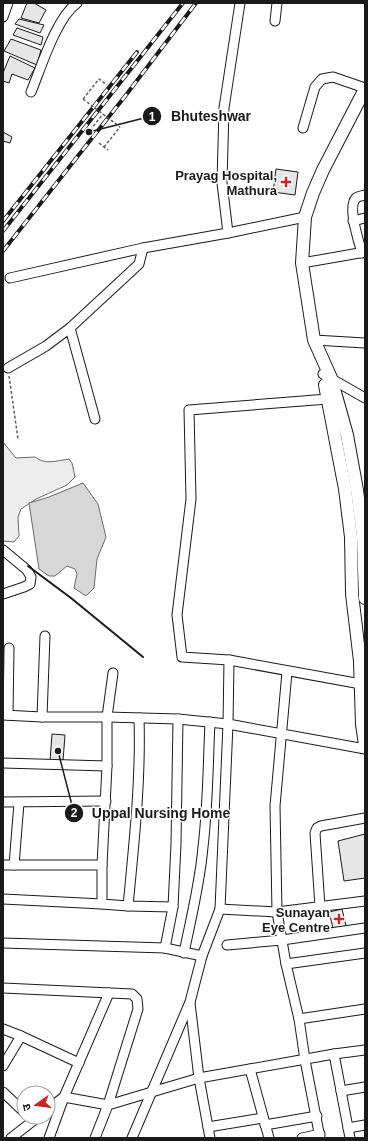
<svg xmlns="http://www.w3.org/2000/svg" width="368" height="1141" viewBox="0 0 368 1141" font-family="Helvetica,'Noto Sans Devanagari',sans-serif">
<style>
.green{fill:#ededed;stroke:#6a6a6a}
.water{fill:#d7d7d7;stroke:#6a6a6a}
.building{fill:#e6e6e6;stroke:#1a1a1a}
.lines{fill:none;stroke-linecap:round;stroke-linejoin:round}
.minor-casing{stroke:#1a1a1a;stroke-width:11}
.major-casing{stroke:#1a1a1a;stroke-width:14}
.path{stroke:#5f5f5f;stroke-width:1.5;stroke-dasharray:3 2;stroke-linecap:butt}
.minor{stroke:#fff;stroke-width:9}
.major{stroke:#fff;stroke-width:12}
.rail-casing{stroke:#1a1a1a;stroke-width:4}
.rail{stroke:#fff;stroke-width:2.5;stroke-dasharray:8;stroke-linecap:butt}
.path-bridge{stroke:#5f5f5f;stroke-width:1.5;stroke-dasharray:3 2;stroke-linecap:butt}
.wall{stroke:#1a1a1a;stroke-width:2}
.poi-dot{fill:#c62828;stroke:#fff;stroke-width:1.5}
.labels{text-anchor:middle;dominant-baseline:central;stroke-width:3;stroke-linejoin:round;paint-order:stroke}
.poi-label{font-size:13px;font-weight:bold;fill:#1a1a1a;stroke:#fff;text-anchor:end}
.leader{fill:none;stroke:#1a1a1a;stroke-width:1.5}
.callout-dot{fill:#1a1a1a;stroke:#fff;stroke-width:1.5}
.mark-label{font-size:12px;text-anchor:middle;font-weight:bold;fill:#fff}
.callout-label{font-size:14px;text-anchor:middle;font-weight:bold;fill:#1a1a1a;stroke:#fff;stroke-width:3;stroke-linejoin:round;paint-order:stroke}
</style>
<rect width="100%" height="100%" fill="#fff"/>
<path class="green" d="M 3,442 L 16,458 L 35,457 C 45,465 56,461 69,459 L 72,463 L 75,477 L 67,485 L 36,499 L 21,509 L 18,517 L 19,536 L 14,542 L 3,541 Z"/>
<path class="water" d="M 83,483 L 98,504 L 106,537 L 97,559 L 94,588 L 86,596 L 74,588 L 77,574 L 75,569 L 67,566 L 55,576 L 49,576 L 39,569 L 29,503 L 49,497 Z"/>
<g class="building">
<path d="M 27,3 L 34,3 L 46,10 L 39,23 L 21,18 Z"/>
<path d="M 19,19 L 44,25 L 40,33 L 15,24 Z"/>
<path d="M 17,28 L 43,37 L 41,45 L 13,35 Z"/>
<path d="M 11,39 L 41,50 L 37,65 L 4,51 Z"/>
<path d="M 10,56 L 35,68 L 28,80 L 12,74 L 9,83 L 3,81 L 3,73 Z"/>
<path d="M 3,132 L 12,137 L 10,143 L 3,141 Z"/>
<path d="M 276,169 L 298,172 L 295,195 L 273,192 Z"/>
<path d="M 52,734 L 65,735 L 63,761 L 50,761 Z"/>
<path d="M 365,834 L 365,878 L 344,881 L 338,841 Z"/>
<path d="M 342,909 L 347,930 L 334,932 L 329,912 Z"/>
</g>
<g class="lines">
<defs>
<g id="minor">
<path d="M 3,17 L 8,3"/>
<path d="M 275,21 L 277,3"/>
<path d="M 31,92 C 41,68 56,18 77,3"/>
<path d="M 303,128 L 315,87 L 322,79 L 333,77 L 365,88"/>
<path d="M 353,221 L 365,218"/>
<path d="M 228,233 L 222,183 L 224,108 L 240,3"/>
<path d="M 362,253 C 359,242 347,207 356,198 C 358,196 362,196 365,195"/>
<path d="M 302,263 L 365,252"/>
<path d="M 10,278 L 143,248 L 228,233 L 305,217"/>
<path d="M 70,328 L 95,419"/>
<path d="M 314,340 L 365,343"/>
<path d="M 8,368 L 46,346 L 70,328 L 139,264 L 143,248"/>
<path d="M 323,374 L 365,398"/>
<path d="M 328,399 L 189,410 L 191,499 L 177,615 L 182,657 L 229,660 L 361,684"/>
<path d="M 3,550 L 27,570 L 31,577 L 30,584 L 24,587 L 3,594"/>
<path d="M 287,672 L 275,806 L 277,912 L 286,964 L 299,1019 L 305,1060 L 320,1138"/>
<path d="M 113,673 L 107,717 L 107,766 L 102,865 L 102,904 L 128,906 L 173,907"/>
<path d="M 3,715 L 42,717 L 107,717 L 178,719 L 228,724 L 365,749"/>
<path d="M 8,715 L 9,648"/>
<path d="M 42,717 L 45,636"/>
<path d="M 3,763 L 107,766"/>
<path d="M 3,802 L 106,801"/>
<path d="M 3,865 L 102,865"/>
<path d="M 14,865 L 19,803"/>
<path d="M 3,899 L 102,904"/>
<path d="M 128,906 C 134,843 141,781 139,718"/>
<path d="M 320,907 L 315,833 L 317,828 L 321,826 L 365,818"/>
<path d="M 220,909 L 277,912 L 365,901"/>
<path d="M 3,943 L 165,948 L 173,907 L 176,844 L 178,719"/>
<path d="M 227,945 L 282,940 L 365,928"/>
<path d="M 165,948 L 202,956"/>
<path d="M 184,953 C 191,918 200,883 203,847 C 208,806 208,764 210,722"/>
<path d="M 286,964 L 365,953"/>
<path d="M 3,988 L 132,994 L 137,999 L 138,1009 L 108,1105 L 95,1138"/>
<path d="M 190,1003 L 199,1078 L 210,1138"/>
<path d="M 299,1019 L 365,1009"/>
<path d="M 3,1029 L 21,1036 L 79,1063"/>
<path d="M 334,1054 L 350,1138"/>
<path d="M 3,1066 L 21,1036"/>
<path d="M 250,1069 L 269,1138"/>
<path d="M 341,1091 L 365,1087"/>
<path d="M 3,1092 L 24,1112"/>
<path d="M 48,1109 L 64,1097 L 108,1105 L 199,1078 L 334,1054 L 365,1050"/>
<path d="M 265,1125 L 317,1116"/>
<path d="M 208,1127 L 263,1118"/>
<path d="M 348,1128 L 365,1125"/>
<path d="M 11,1138 L 38,1117"/>
<path d="M 49,1138 L 64,1097 L 109,993"/>
<path d="M 132,1138 L 190,1002 L 202,956 L 220,909 L 228,724 L 229,660"/>
<path d="M 302,1138 L 320,1134"/>
</g>
<g id="major">
<path d="M 365,89 L 323,170 L 313,193 L 305,217 L 302,263 L 314,340 L 331,378 L 347,435 L 357,490 L 363,537 L 365,598"/>
<path d="M 325,385 L 345,489 L 351,537 L 352,594 L 360,661 L 362,724 L 365,745"/>
</g>
</defs>
<use href="#minor" class="minor-casing"/>
<use href="#major" class="major-casing"/>
<g class="path">
<path d="M 83,99 L 99,79 L 107,85"/>
<path d="M 84,132 L 90,136"/>
<path d="M 87,134 L 103,114"/>
<path d="M 99,143 L 108,150"/>
<path d="M 104,147 L 120,127"/>
<path d="M 9,376 L 18,439"/>
</g>
<use href="#minor" class="minor"/>
<use href="#major" class="major"/>
<defs>
<g id="rail">
<path d="M 3,221 L 137,52"/>
<path d="M 3,231 L 183,3"/>
<path d="M 3,251 L 126,95 L 196,3"/>
</g>
</defs>
<use href="#rail" class="rail-casing"/>
<use href="#rail" class="rail"/>
<path class="path-bridge" d="M 83,99 L 120,127"/>
<path class="wall" d="M 28,566 L 71,598 L 143,657"/>
</g>
<g class="poi-dot">
<path d="M284 176h4v4h4v4h-4v4h-4v-4h-4v-4h4z"/>
<path d="M337 913h4v4h4v4h-4v4h-4v-4h-4v-4h4z"/>
</g>
<g class="labels">
<g class="poi-label">
<text x="277" y="175">Prayag Hospital,<tspan x="277" dy="15">Mathura</tspan></text>
<text x="330" y="912">Sunayan<tspan x="330" dy="15">Eye Centre</tspan></text>
</g>
</g>
<path class="leader" d="M89 132L152 116M58 751L74 813"/>
<g class="callout-dot">
<circle cx="89" cy="132" r="4"/>
<circle cx="58" cy="751" r="4"/>
<circle cx="152" cy="116" r="10"/>
<circle cx="74" cy="813" r="10"/>
</g>
<g class="mark-label">
<text x="152" y="121">1</text>
<text x="74" y="817">2</text>
</g>
<g class="callout-label">
<text x="211" y="121">Bhuteshwar</text>
<text x="161" y="818">Uppal Nursing Home</text>
</g>
<rect width="368" height="1141" fill="none" stroke="#1a1a1a" stroke-width="8"/>
<g transform="translate(36 1105) rotate(256)"><circle r="19" fill="#ffffff" stroke="#a3a3a3"/>
<path d="M0-3L7 15L0 10L-7 15Z" fill="#c62828"/>
<text y="-6" font-size="11" font-weight="bold" text-anchor="middle" fill="#1a1a1a">उ</text>
</g>
</svg>
